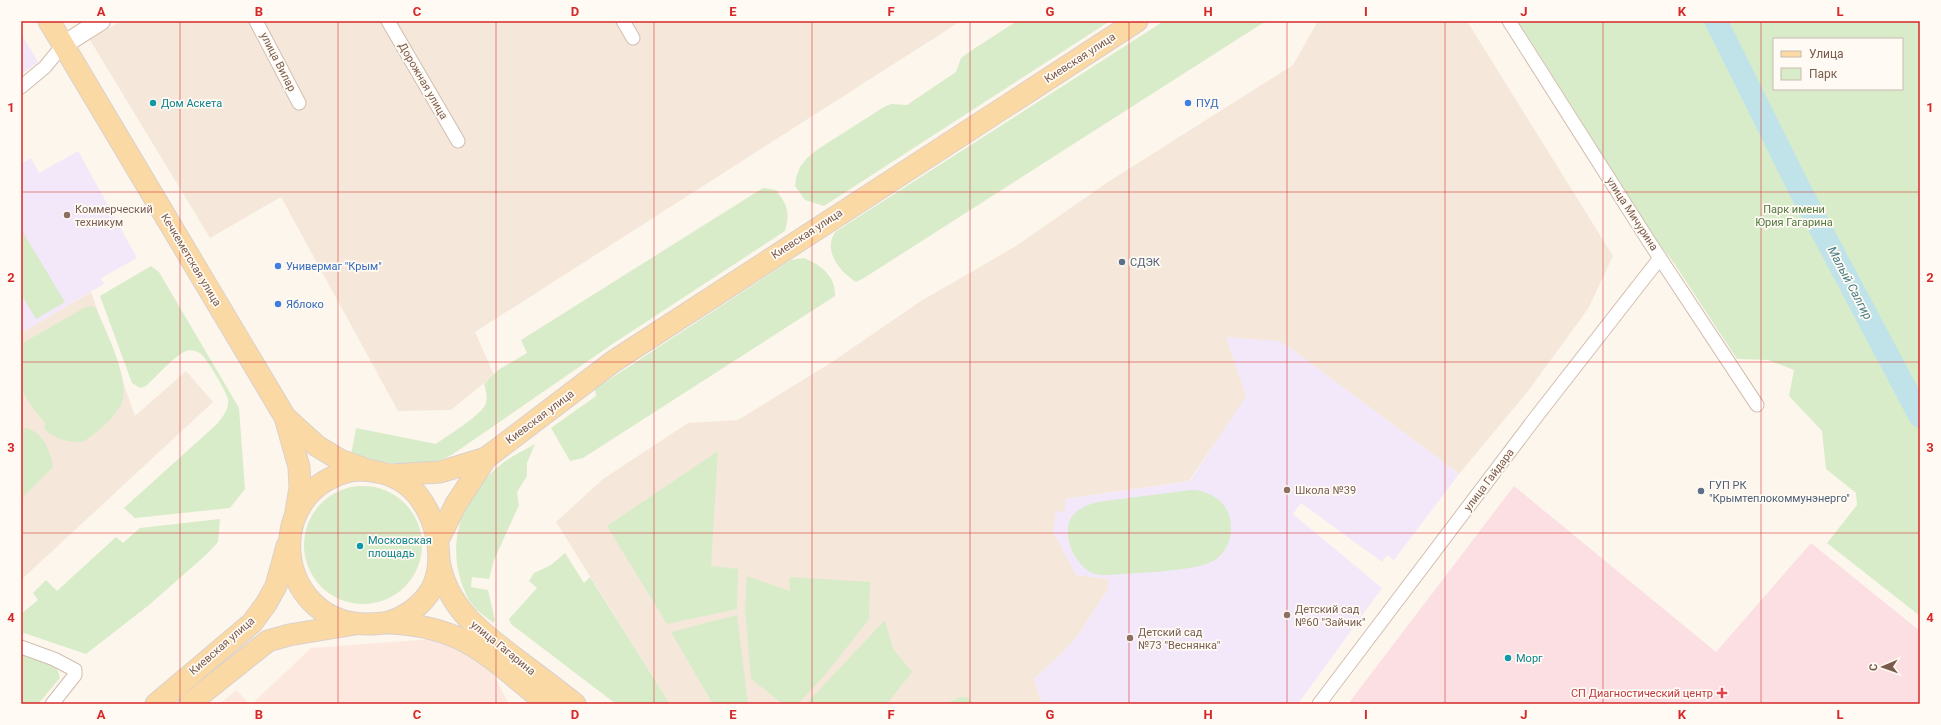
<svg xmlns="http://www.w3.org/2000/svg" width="1941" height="725" viewBox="0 0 1941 725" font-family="Roboto,sans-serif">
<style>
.residential{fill:#f5e8da}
.commercial{fill:#fde8e0}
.education{fill:#f3e8fa}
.medical{fill:#fbdfe3}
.green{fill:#d8ecc9;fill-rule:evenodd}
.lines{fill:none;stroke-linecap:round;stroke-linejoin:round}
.river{stroke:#bfe3e8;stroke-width:23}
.street-casing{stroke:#d1beb0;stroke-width:15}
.secondary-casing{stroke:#d6c0b0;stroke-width:20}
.primary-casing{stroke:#dad1cd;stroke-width:23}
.street{stroke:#fff;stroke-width:13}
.secondary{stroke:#fff;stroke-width:18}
.primary{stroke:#fbd9a5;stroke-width:21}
.grid{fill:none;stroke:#d62828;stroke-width:1;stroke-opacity:0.55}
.culture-dot{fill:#0f9aa8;stroke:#fffaf3;stroke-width:1.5}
.shop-dot{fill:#3f7fe0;stroke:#fffaf3;stroke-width:1.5}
.education-dot{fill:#8d6e63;stroke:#fffaf3;stroke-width:1.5}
.service-dot{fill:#5c6f8a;stroke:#fffaf3;stroke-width:1.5}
.health-dot{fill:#e0444e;stroke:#fffaf3;stroke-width:1.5}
.labels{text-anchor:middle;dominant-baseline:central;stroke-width:3.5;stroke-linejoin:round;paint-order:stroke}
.street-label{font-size:11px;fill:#7a5c4d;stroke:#fffaf3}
.culture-label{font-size:11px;fill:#0d838f;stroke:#fffaf3;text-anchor:start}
.shop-label{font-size:11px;fill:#366cbe;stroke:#fffaf3;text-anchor:start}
.education-label{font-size:11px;fill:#785e54;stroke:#fffaf3;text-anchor:start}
.park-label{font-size:11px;fill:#537a41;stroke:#fffaf3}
.service-label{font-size:11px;fill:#4e5e75;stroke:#fffaf3;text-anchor:start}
.health-label{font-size:11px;fill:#be3a42;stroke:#fffaf3;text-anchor:end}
.water-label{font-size:12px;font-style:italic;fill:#437c86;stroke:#fffaf3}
.neatline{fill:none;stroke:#d62828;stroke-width:1.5}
.grid-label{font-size:13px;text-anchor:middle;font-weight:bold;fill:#d62828}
</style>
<rect width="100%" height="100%" fill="#fdf6ec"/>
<g class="residential">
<path d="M 121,21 L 961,21 L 475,332 L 494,375 L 451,410 L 398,411 L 281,197 L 210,238 L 90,40 Z"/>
<path d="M 1318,21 L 1467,21 L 1613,256 L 1588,309 L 1528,391 L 1459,474 L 1285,344 L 1247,396 L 1189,481 L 1065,499 L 1065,512 L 1076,575 L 1109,579 L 1108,589 L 1078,635 L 1064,651 L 1034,679 L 1042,704 L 670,704 L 556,522 L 603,479 L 688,423 L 738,420 L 832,362 L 921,301 L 1016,246 L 1108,182 L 1293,65 Z"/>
<path d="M 91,292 L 135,416 L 186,371 L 213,402 L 21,580 L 21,333 Z"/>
</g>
<g class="commercial">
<path d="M 432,639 L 457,648 L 493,674 L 509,704 L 252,704 L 311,648 Z"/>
<path d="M 236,690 L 250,704 L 220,704 Z"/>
</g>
<g class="education">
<path d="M 21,33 L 38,62 L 21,75 Z"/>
<path d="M 78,151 L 137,258 L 101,278 L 104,284 L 21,333 L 21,164 L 31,158 L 39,173 Z"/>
<path d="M 1226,337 L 1278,341 L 1285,344 L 1459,474 L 1394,560 L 1387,555 L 1382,562 L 1301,503 L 1293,514 L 1382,588 L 1298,704 L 1042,704 L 1034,679 L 1064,651 L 1078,635 L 1108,589 L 1108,579 L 1076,575 L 1053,532 L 1056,511 L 1065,512 L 1065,499 L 1190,481 L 1246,396 Z"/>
</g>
<path class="medical" d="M 1514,486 L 1716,652 L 1811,543 L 1920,631 L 1920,704 L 1348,704 Z"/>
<g class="green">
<path d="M 1017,21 L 1110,21 L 824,206 L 805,200 L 795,186 L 796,178 L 800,167 L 807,158 L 818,149 L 884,107 L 891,104 L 907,105 L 956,72 L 961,58 L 969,52 Z"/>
<path d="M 1164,21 L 1266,21 L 864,278 L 856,282 C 839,271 823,251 835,232 Z"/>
<path d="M 1518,21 L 1920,21 L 1920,616 L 1827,543 L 1857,505 L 1856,493 L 1826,469 L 1822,431 L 1789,396 L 1794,370 L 1768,360 L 1737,359 L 1674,263 L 1654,237 ZM 1774,39 L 1902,39 L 1902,89 L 1774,89 Z"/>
<path d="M 763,188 L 776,190 C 788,206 790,212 785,231 L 614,343 L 453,454 C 420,472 387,463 351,455 L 356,428 L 436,444 C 447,436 480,416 485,405 C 488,398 486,391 484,384 L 498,370 L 527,353 L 521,340 Z"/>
<path d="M 21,229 L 65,302 L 36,319 L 21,294 Z"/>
<path d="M 804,258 C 821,265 836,276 835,296 L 583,458 L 570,461 L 551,428 L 596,396 L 595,389 L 791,260 Z"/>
<path d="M 151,266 L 159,272 L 239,408 L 245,489 L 230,508 L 135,518 L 124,508 L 217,424 C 223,417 229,409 228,399 C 226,391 207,359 201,354 C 197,351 190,349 186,351 C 175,355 156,377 146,386 L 140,388 L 132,383 L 100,296 Z"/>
<path d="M 92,306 L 96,308 C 105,330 133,384 121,405 C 113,420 96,433 83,442 C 70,443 52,439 44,428 L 46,424 L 32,407 L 21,389 L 21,344 L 84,308 Z"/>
<path d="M 27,428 C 44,434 50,450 53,467 L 21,499 L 21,430 Z"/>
<path d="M 535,444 L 527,463 L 527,476 L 517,492 L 519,505 L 494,560 L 489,579 L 472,577 L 471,587 L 488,590 L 495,620 L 493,623 C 485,616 474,609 469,600 C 443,552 458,499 499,466 C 509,457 523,451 535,444 Z"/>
<path d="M 718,451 L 711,566 L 738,569 L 737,609 L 667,624 L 607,526 Z"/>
<circle cx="363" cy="545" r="59"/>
<path d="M 1191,490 C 1205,490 1220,497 1227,510 C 1235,527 1231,551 1213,561 C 1194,572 1132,573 1107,575 C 1103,575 1099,575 1095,574 C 1076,568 1061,536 1071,518 C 1077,509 1087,505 1097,502 Z"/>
<path d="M 220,519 L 218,542 L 207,554 L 149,605 L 86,654 L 21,632 L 21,614 L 38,600 L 33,593 L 46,580 L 57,591 L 116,537 L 123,543 L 140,528 Z"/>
<path d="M 565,553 L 584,583 L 590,577 L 670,704 L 616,704 L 511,624 L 509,619 L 537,588 L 529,581 L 534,573 L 551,565 Z"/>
<path d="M 747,576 L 790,591 L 789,577 L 870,582 L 869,619 L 825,675 L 798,704 L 783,704 L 751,679 L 745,609 Z"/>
<path d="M 737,615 L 748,704 L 713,704 L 671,632 Z"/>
<path d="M 885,620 L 893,649 L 912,672 L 887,704 L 806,704 Z"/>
<path d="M 21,654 C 35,658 58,660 60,678 L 38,704 L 21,704 Z"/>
<path d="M 961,697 L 967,697 L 973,704 L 945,704 Z"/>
</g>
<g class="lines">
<path class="river" d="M 1716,21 L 1799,188 L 1920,416"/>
<defs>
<g id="street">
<path d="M 256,21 L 299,103"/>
<path d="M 388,21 L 458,141"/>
<path d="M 623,21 L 633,38"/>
<path d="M 1509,21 L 1648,240 L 1757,405"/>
<path d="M 21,87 L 45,67 L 63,45"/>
<path d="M 21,647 L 54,659 L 75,670 L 75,675 L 52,704"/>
<path d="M 1319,704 L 1536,417 L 1660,258"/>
</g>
<path id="secondary" d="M 63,45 L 101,21"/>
<g id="primary">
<path d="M 49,21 L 285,417 L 299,467 L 300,488 L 296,512"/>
<path d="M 285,417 L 317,446 L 340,460 L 365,469"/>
<path d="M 356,470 C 374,470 392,473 407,485 C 434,505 449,559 431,590 C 422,605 406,617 389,622 C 381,624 372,624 365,624 C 274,622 259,487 356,470 Z"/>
<path d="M 391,475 L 440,472 L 486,458"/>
<path d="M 438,540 L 456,504 L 486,458 L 614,361 L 1137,21"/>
<path d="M 439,561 C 447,608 482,633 516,659 C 536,674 556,689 575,704"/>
<path d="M 389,623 C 412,624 436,628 458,638 C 486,650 522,684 547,704"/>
<path d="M 156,704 L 252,623 L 266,604 L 276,586 L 287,546"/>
<path d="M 189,704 L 268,641 L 289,635 L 355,624"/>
</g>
</defs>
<use href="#street" class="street-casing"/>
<use href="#secondary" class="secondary-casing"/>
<use href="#primary" class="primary-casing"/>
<use href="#street" class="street"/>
<use href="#secondary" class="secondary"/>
<use href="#primary" class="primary"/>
</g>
<path class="grid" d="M 180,21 L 180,704M 338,21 L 338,704M 496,21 L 496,704M 654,21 L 654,704M 812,21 L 812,704M 970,21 L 970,704M 1129,21 L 1129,704M 1287,21 L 1287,704M 1445,21 L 1445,704M 1603,21 L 1603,704M 1761,21 L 1761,704M 21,192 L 1920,192M 21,362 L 1920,362M 21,533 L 1920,533"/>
<g class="culture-dot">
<circle cx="153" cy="103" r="4"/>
<circle cx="360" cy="546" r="4"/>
<circle cx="1508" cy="658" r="4"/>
</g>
<g class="shop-dot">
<circle cx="1188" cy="103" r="4"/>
<circle cx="278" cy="266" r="4"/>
<circle cx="278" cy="304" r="4"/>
</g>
<g class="education-dot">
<circle cx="67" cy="215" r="4"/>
<circle cx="1287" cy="490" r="4"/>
<circle cx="1287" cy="615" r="4"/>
<circle cx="1130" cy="638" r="4"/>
</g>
<g class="service-dot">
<circle cx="1122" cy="262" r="4"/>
<circle cx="1701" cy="491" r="4"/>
</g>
<path class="health-dot" d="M1720 687h4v4h4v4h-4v4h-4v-4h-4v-4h4z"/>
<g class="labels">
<g class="street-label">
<text transform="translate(1080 58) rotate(-33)">Киевская улица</text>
<text transform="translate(278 62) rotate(63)">улица Вилар</text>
<text transform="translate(423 81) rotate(60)">Дорожная улица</text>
<text transform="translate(1632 214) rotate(57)">улица Мичурина</text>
<text transform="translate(807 234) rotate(-33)">Киевская улица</text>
<text transform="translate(191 260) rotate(59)">Кечкеметская улица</text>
<text transform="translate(540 417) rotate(-37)">Киевская улица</text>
<text transform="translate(1489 480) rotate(-53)">улица Гайдара</text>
<text transform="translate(222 646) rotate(-41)">Киевская улица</text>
<text transform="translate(503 648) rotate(39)">улица Гагарина</text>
</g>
<g class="culture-label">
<text x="161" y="103">Дом Аскета</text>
<text x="368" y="540">Московская<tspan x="368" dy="13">площадь</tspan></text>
<text x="1516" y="658">Морг</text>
</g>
<g class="shop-label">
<text x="1196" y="103">ПУД</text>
<text x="286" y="266">Универмаг "Крым"</text>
<text x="286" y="304">Яблоко</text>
</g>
<g class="education-label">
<text x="75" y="209">Коммерческий<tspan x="75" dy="13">техникум</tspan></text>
<text x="1295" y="490">Школа №39</text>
<text x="1295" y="609">Детский сад<tspan x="1295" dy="13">№60 "Зайчик"</tspan></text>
<text x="1138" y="632">Детский сад<tspan x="1138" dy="13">№73 "Веснянка"</tspan></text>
</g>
<g class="park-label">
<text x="1794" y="209">Парк имени<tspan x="1794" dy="13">Юрия Гагарина</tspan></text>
</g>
<g class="service-label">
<text x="1130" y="262">СДЭК</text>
<text x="1709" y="485">ГУП РК<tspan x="1709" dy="13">"Крымтеплокоммунэнерго"</tspan></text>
</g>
<g class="health-label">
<text x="1713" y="693">СП Диагностический центр</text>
</g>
<g class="water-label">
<text transform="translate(1850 283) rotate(62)">Малый Салгир</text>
</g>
</g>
<rect width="1941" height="725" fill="none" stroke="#fffaf3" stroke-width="44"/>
<rect x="1773" y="38" width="130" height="52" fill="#fffaf3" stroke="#cabbb1"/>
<rect x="1781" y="51" width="20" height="6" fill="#fbd9a5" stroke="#cabbb1"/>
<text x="1809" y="58" font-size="12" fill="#7a5c4d">Улица</text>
<rect x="1781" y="68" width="20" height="12" fill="#d8ecc9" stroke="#cabbb1"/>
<text x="1809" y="78" font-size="12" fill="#7a5c4d">Парк</text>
<g transform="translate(1883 667) rotate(268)" stroke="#fffaf3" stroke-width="3" paint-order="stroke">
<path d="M0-3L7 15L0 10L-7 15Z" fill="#7a5c4d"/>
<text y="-6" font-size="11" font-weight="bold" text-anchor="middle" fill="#7a5c4d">С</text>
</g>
<rect x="22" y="22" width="1897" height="681" class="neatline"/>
<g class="grid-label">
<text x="101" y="16">A</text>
<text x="259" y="16">B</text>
<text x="417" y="16">C</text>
<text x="575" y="16">D</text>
<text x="733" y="16">E</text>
<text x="891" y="16">F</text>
<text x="1050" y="16">G</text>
<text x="1208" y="16">H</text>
<text x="1366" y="16">I</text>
<text x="1524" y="16">J</text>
<text x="1682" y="16">K</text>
<text x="1840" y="16">L</text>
<text x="11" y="112">1</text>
<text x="1930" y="112">1</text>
<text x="11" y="282">2</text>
<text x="1930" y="282">2</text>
<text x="11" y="452">3</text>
<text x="1930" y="452">3</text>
<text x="11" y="622">4</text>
<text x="1930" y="622">4</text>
<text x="101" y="719">A</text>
<text x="259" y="719">B</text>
<text x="417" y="719">C</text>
<text x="575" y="719">D</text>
<text x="733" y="719">E</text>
<text x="891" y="719">F</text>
<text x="1050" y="719">G</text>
<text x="1208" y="719">H</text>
<text x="1366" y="719">I</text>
<text x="1524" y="719">J</text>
<text x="1682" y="719">K</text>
<text x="1840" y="719">L</text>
</g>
</svg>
